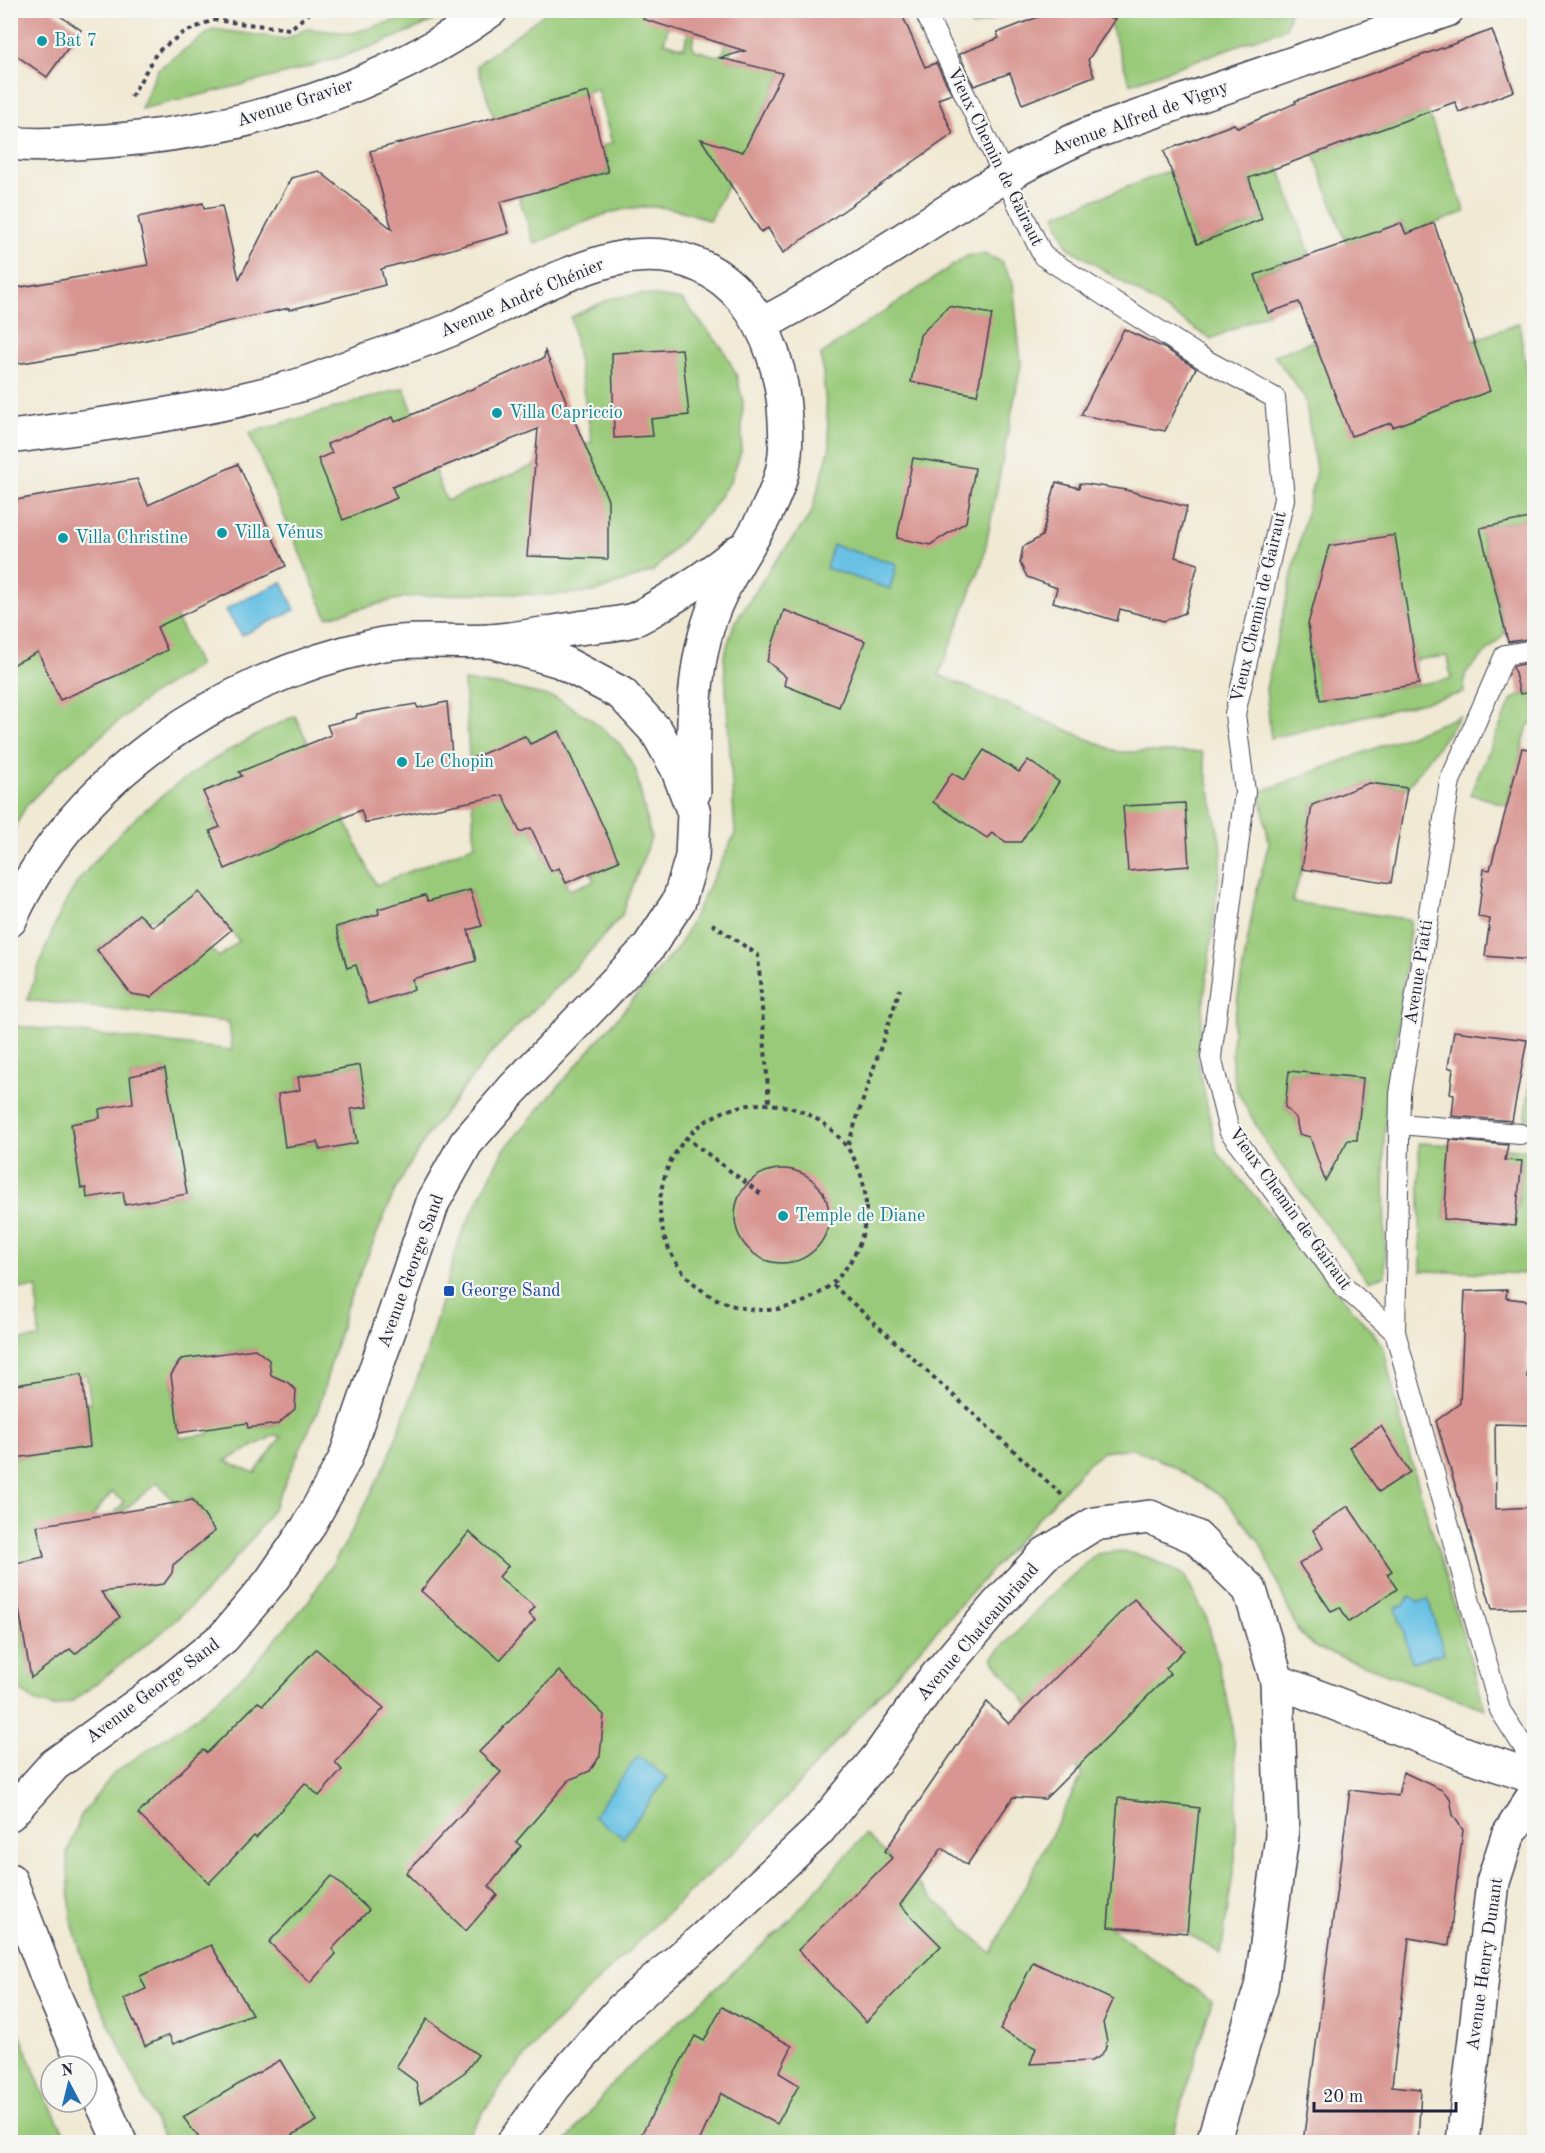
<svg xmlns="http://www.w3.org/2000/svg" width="1545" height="2153" viewBox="0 0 1545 2153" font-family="'Old Standard TT',serif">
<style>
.green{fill:#99ca79;stroke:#5e765a;stroke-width:1.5;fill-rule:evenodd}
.water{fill:#67c1e4;stroke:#447290;stroke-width:1.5}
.building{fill:#d89591}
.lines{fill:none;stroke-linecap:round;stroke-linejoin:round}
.service-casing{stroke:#414052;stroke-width:22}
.minor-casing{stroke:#414052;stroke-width:36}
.tertiary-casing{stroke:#414052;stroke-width:36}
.path{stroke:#414052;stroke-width:4;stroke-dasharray:4.5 4.5;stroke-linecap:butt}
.service{stroke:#fff;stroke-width:20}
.minor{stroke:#fff;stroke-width:33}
.tertiary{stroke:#fff;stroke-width:33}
.culture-dot{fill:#0f9aa8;stroke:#f6f6f2;stroke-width:2}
.transit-dot{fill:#1a4fb4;stroke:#f6f6f2;stroke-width:2}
.labels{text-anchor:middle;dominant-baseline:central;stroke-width:4.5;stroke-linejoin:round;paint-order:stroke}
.culture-label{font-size:18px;fill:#0d838f;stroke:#f6f6f2;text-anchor:start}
.street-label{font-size:18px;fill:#22223b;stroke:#f6f6f2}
.transit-label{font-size:18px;fill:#164399;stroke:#f6f6f2;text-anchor:start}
</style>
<rect width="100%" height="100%" fill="#f6f6f2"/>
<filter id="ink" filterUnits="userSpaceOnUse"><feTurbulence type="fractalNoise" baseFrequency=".0167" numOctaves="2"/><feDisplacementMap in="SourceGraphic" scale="12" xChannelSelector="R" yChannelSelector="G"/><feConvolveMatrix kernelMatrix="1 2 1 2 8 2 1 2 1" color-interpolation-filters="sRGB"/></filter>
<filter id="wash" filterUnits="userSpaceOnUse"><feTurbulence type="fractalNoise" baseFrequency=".008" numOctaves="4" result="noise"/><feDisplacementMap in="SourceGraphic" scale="24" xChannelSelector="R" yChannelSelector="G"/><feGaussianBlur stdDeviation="1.35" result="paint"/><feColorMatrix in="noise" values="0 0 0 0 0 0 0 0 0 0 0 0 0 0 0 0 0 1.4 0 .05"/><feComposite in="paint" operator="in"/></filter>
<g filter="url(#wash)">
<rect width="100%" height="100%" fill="#f0e9d3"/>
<g class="green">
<path d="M 417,10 L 453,11 C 356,61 246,84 141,109 L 158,69 L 213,29 L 286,39 L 306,29 L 352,33 L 404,18 Z"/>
<path d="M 549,10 L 660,11 L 668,27 L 664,42 L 684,48 L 688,32 L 695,34 L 692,45 L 695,50 L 717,56 L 723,53 L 726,42 L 733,44 L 728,60 L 747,64 L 812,11 L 710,221 C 641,189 598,217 534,244 L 477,65 ZM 597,89 L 612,143 L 602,146 L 608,172 L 541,190 L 518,110 L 538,105 L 544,128 L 583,107 L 579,94 Z"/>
<path d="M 1290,10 L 1286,28 L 1130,84 L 1106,11 Z"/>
<path d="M 965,11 L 1017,11 L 972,27 Z"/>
<path d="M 1428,112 L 1465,212 L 1406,234 L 1402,223 L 1346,243 L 1314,154 Z"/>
<path d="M 1269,140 L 1310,254 L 1255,275 L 1268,313 L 1211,339 L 1068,247 L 1055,215 L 1171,170 L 1197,244 L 1262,219 L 1248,175 Z"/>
<path d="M 983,254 L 1001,261 L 1013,283 L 1021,365 L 983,560 L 939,675 L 1118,752 L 1202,752 L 1222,851 L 1197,1058 L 1217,1152 L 1383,1345 L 1405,1440 L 1485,1709 L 1316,1648 L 1298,1631 L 1259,1541 L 1224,1498 L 1169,1464 L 1132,1448 L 1103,1452 L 1090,1461 L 750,1837 L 665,1915 L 547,2031 L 504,2082 L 463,2142 L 165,2142 L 91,1986 L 71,1919 L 67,1853 L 81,1815 L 115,1772 L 198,1716 L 249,1670 L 308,1602 L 345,1544 L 388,1460 L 427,1351 L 459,1240 L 502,1152 L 679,946 L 735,834 L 724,656 L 734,624 L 773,565 L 811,514 L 830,447 L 821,354 L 967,256 Z"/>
<path d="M 1456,289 L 1473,341 L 1519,323 L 1534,418 L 1534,517 L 1480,528 L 1505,633 L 1465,674 L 1464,693 L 1271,738 L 1266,689 L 1316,470 L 1305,398 L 1274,355 ZM 1395,535 L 1415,660 L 1447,656 L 1451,679 L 1320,700 L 1308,625 L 1318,623 L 1315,599 L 1329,546 Z"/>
<path d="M 642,294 L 682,300 L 723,349 L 736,374 L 743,402 L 741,451 L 731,480 L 710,511 L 653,571 L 594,592 L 547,595 L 479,593 L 406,597 L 327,617 L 249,433 L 404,388 L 446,501 L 592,442 L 571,317 L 612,298 Z"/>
<path d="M 152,563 L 199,666 L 150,695 L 59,771 L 26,806 L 11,835 L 11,627 Z"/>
<path d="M 464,681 L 504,686 L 556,698 L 590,718 L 620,744 L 635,768 L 651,838 L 622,915 L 575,968 L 492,1052 L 428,1134 L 396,1188 L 346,1308 L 318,1410 L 273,1509 L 254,1536 L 205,1593 L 160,1634 L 73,1701 L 55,1707 L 34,1701 L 18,1688 L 11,1666 L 10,1417 L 16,1458 L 90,1447 L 86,1404 L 91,1403 L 86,1374 L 11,1386 L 11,1333 L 14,1340 L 39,1338 L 37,1288 L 11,1289 L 12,1041 L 17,1026 L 232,1050 L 229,1022 L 27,1000 C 41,961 54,918 77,883 C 83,873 93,864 100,855 C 153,793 222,750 295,716 L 376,885 L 475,845 ZM 559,731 L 618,861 L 591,873 L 594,881 L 569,890 L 559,868 L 551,871 L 531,828 L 520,832 L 525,736 L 530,744 ZM 240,773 L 289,808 L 301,836 L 255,856 L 210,832 L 217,828 L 204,792 L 242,776 ZM 470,890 L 481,925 L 468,930 L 412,979 L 413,991 L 368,1004 L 356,965 L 336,927 L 379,914 L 378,909 L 428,901 ZM 213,909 L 239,941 L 219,957 L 209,948 L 151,996 L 131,994 L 97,950 L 139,914 L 147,921 L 157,917 L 173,932 ZM 360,1065 L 367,1107 L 351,1109 L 357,1143 L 320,1150 L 317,1142 L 286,1147 L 278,1095 L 300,1090 L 298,1077 ZM 165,1069 L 187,1194 L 125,1205 L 122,1183 L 112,1185 L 112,1194 L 88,1198 L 86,1188 L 81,1187 L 71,1124 L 100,1118 L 99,1109 L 134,1111 L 130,1076 ZM 255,1349 L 260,1366 L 271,1379 L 279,1424 L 250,1428 L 247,1409 L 208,1424 L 209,1434 L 180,1438 L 171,1379 L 181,1359 ZM 275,1435 L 281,1437 L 255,1473 L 225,1461 ZM 158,1482 L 176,1505 L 170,1513 L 191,1497 L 215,1531 L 174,1564 L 166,1581 L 106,1525 ZM 112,1492 L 124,1502 L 103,1527 L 92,1517 ZM 59,1554 L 73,1554 L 120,1617 L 76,1655 L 70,1649 L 31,1678 L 11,1564 Z"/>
<path d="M 1534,691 L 1534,723 L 1528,725 L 1507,805 L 1470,794 L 1512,699 Z"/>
<path d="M 1460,716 L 1407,788 L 1369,783 L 1312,805 L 1302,869 L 1292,902 L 1411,920 L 1384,1137 L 1385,1276 L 1368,1281 L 1270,1150 L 1236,1089 L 1232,1067 L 1233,1026 L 1255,897 L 1269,843 L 1260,792 ZM 1289,1071 L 1363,1078 L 1357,1139 L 1343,1141 L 1300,1135 L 1296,1118 L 1285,1107 Z"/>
<path d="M 1534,1057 L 1534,1130 L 1524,1129 Z"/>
<path d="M 1419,1143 L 1534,1150 L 1534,1274 L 1421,1271 ZM 1449,1155 L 1522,1162 L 1517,1212 L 1508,1212 L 1507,1224 L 1444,1219 Z"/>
<path d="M 1121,1551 L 1147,1557 L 1184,1575 L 1207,1619 L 1231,1715 L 1237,1785 L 1235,1860 L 1221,1954 L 1187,1933 L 1109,1927 L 1212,2001 L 1171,2142 L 566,2142 L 617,2078 L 791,1919 L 865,1834 L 991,1953 L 1082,1775 L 992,1658 L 1048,1598 L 1096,1554 Z"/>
<path d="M 10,2007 L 41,2088 L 69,2142 L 11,2142 Z"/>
</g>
<g class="water">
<path d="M 833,545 L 897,564 L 890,589 L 826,568 Z"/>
<path d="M 282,582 L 295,610 L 242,635 L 226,611 L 229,607 Z"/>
<path d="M 1410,1596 L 1419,1602 L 1428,1599 L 1444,1653 L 1412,1662 L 1396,1607 L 1404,1605 Z"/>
<path d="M 638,1756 L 667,1778 L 623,1838 L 593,1816 Z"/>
</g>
<g id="blocks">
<g class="building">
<path d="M 10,10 L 51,10 L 81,30 L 47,77 L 10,51 Z"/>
<path d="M 644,10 L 900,10 L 925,67 L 936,63 L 952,94 L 938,99 L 953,134 L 783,253 L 768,228 L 761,232 L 701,139 L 743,152 L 782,73 L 720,58 L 745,51 L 643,19 Z"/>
<path d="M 1056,10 L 1086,10 L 1115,19 L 1088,60 L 1094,76 L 1022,104 L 1010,73 L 974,86 L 959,54 L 999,38 L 997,33 Z"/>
<path d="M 1492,30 L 1514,91 L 1459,112 L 1455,102 L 1249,178 L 1262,219 L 1197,244 L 1164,151 L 1234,124 L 1238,128 L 1296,103 L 1295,101 Z"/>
<path d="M 588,92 L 608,172 L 500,202 L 509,233 L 381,269 L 385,285 L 289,310 L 289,308 L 106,349 L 10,365 L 10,289 L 148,265 L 138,217 L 203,203 L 204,209 L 222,206 L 239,279 L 291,178 L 319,171 L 392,229 L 370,151 Z"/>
<path d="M 1401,223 L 1406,234 L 1434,223 L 1490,391 L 1393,427 L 1391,423 L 1351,436 L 1299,302 L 1268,313 L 1255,275 Z"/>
<path d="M 949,306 L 992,314 L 977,395 L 911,382 L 920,335 Z"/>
<path d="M 1124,329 L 1166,349 L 1196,368 L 1165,431 L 1081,415 Z"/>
<path d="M 682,349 L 689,415 L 651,419 L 653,436 L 614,438 L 612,353 Z"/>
<path d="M 545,351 L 608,500 L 608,559 L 527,556 L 538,429 L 392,487 L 397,498 L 343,520 L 318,459 L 332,453 L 327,444 L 393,417 L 395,422 L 544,358 Z"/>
<path d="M 913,458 L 975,468 L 966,522 L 930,545 L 897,538 Z"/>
<path d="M 238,464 L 286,566 L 157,627 L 167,650 L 120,674 L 60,700 L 38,652 L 10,666 L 10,501 L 137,479 L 148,505 Z"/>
<path d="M 1056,482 L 1079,488 L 1080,483 L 1126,490 L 1187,507 L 1175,557 L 1198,564 L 1185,613 L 1164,621 L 1120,609 L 1117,621 L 1053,602 L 1057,588 L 1027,577 L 1020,563 L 1023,547 L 1042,536 Z"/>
<path d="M 1534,517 L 1534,638 L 1508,642 L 1480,528 Z"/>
<path d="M 1395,535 L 1419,684 L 1320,700 L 1308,624 L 1329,546 Z"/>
<path d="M 784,610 L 865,641 L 839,707 L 784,685 L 786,677 L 767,661 Z"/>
<path d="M 1534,662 L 1534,692 L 1520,694 L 1513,666 Z"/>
<path d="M 447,702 L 453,766 L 525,736 L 530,744 L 559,731 L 619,861 L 566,883 L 559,868 L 551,871 L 531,828 L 520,832 L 503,795 L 365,823 L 361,810 L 225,869 L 210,831 L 220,827 L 203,792 L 242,776 L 239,772 L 331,735 L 327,725 L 356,718 L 357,714 L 416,704 L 418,708 Z"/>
<path d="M 1522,748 L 1534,750 L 1534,960 L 1485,956 L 1490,919 L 1478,917 L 1484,869 L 1490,870 Z"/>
<path d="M 984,750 L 1019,772 L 1028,760 L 1059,782 L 1021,842 L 1006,842 L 992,833 L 987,838 L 933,802 L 952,773 L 964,780 Z"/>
<path d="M 1369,783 L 1407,788 L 1391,883 L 1302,869 L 1312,805 Z"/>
<path d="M 1185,803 L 1189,866 L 1128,871 L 1123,806 Z"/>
<path d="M 470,890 L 482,926 L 468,930 L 476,961 L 412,979 L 414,990 L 368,1004 L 356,965 L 347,968 L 336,927 L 379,914 L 378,909 L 425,895 L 428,901 Z"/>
<path d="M 199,892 L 231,930 L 151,997 L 131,994 L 97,950 L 139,914 L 153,927 Z"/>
<path d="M 1454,1031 L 1527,1040 L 1512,1121 L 1452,1116 L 1454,1095 L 1450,1094 L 1453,1069 L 1448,1067 Z"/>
<path d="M 360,1065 L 367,1107 L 351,1109 L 357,1143 L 320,1150 L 317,1142 L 285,1147 L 278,1094 L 300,1090 L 298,1077 Z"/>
<path d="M 165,1069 L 187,1194 L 125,1205 L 123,1192 L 87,1198 L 86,1188 L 81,1188 L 71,1124 L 100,1118 L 99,1109 L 133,1103 L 130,1076 Z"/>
<path d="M 1289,1071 L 1363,1078 L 1357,1140 L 1348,1140 L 1325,1181 L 1310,1137 L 1299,1134 L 1296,1118 L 1285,1107 Z"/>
<path d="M 1450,1140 L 1508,1145 L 1505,1160 L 1522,1161 L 1515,1226 L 1444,1219 Z"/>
<circle cx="782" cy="1216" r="47"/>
<path d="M 1507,1290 L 1506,1298 L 1530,1301 L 1527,1377 L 1534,1377 L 1534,1425 L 1495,1424 L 1496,1509 L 1534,1507 L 1534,1608 L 1492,1609 L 1436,1421 L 1460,1403 L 1465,1291 Z"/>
<path d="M 255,1349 L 269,1360 L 271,1375 L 287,1382 L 296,1390 L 295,1409 L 278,1424 L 248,1428 L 247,1423 L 179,1433 L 171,1375 L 181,1359 Z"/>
<path d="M 82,1374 L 90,1447 L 16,1458 L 10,1417 L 10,1386 Z"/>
<path d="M 1381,1426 L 1410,1472 L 1379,1492 L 1349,1447 Z"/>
<path d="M 193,1500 L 215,1531 L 173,1565 L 172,1573 L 164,1584 L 101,1592 L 120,1617 L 75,1654 L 70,1649 L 31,1678 L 11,1564 L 44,1557 L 37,1526 Z"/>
<path d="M 1348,1506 L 1392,1571 L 1387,1574 L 1397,1589 L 1349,1622 L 1340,1607 L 1331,1611 L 1299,1564 L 1323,1548 L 1313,1530 Z"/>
<path d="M 469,1532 L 508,1566 L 499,1577 L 535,1607 L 529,1614 L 535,1620 L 500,1660 L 421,1591 Z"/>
<path d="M 1134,1599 L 1184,1650 L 1166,1668 L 1170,1674 L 1045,1799 L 1013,1797 L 967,1865 L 942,1848 L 900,1905 L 941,1946 L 866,2022 L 798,1950 L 892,1858 L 885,1851 L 987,1702 L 1009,1724 Z"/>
<path d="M 316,1649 L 384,1708 L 335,1762 L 342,1770 L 319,1796 L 305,1783 L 256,1838 L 254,1836 L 209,1883 L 138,1814 L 203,1750 L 207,1753 L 258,1702 L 263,1705 Z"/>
<path d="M 559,1671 L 604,1715 L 600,1756 L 590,1771 L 569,1780 L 516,1842 L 521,1846 L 489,1886 L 497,1895 L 466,1931 L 406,1873 L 501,1772 L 479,1752 Z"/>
<path d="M 1403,1772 L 1442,1790 L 1450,1798 L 1453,1815 L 1463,1830 L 1449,1945 L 1409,1938 L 1392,2086 L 1421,2089 L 1418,2142 L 1303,2142 L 1350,1790 L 1398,1796 Z"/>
<path d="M 1118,1798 L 1199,1808 L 1187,1933 L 1108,1927 Z"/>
<path d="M 332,1876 L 369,1910 L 332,1949 L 336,1954 L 310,1983 L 269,1942 Z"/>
<path d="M 211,1945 L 252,2014 L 173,2044 L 169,2035 L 145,2046 L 124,1999 L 146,1989 L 140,1976 Z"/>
<path d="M 1033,1962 L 1113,2000 L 1103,2023 L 1107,2041 L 1105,2050 L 1099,2057 L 1091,2061 L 1030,2064 L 1036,2048 L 1000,2030 Z"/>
<path d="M 722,2007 L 792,2046 L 779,2073 L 799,2085 L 777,2124 L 721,2093 L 699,2142 L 637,2142 L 695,2036 L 704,2041 Z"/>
<path d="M 427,2019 L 478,2055 L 465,2072 L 420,2103 L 416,2082 L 396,2067 Z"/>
<path d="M 280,2060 L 317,2121 L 280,2142 L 202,2142 L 183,2117 Z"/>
</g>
</g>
</g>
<g filter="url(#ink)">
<use href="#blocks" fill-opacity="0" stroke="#414052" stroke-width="1.5"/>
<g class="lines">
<defs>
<g id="service">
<path d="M 924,10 L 1043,256 L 1202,358 L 1275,398 L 1284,499 L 1235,714 L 1245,792 L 1211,1057 L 1229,1130 L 1344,1287 L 1395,1332"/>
<path d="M 1534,650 L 1505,655 L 1450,781 L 1400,1094 L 1395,1332 L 1500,1710 L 1534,1763"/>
<path d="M 1399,1124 L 1520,1134"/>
</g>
<g id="minor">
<path d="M 762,324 C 873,267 972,185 1086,135 L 1447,10"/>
<path d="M 10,437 C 105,424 201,412 293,387 C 318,380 342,369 366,360 C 395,350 424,341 452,329 C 504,306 570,266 626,257 C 729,242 781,329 785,420 C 786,435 786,457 782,472 C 770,520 734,560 715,606 C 691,664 693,731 694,792"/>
<path d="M 10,920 C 74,777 222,679 373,646 C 412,637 451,643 490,641 C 520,639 550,632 579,628 C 597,625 617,625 633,620 C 641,617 650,611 657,607 C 686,590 713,572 739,551"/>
<path d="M 1277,1681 L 1468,1755 L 1534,1777"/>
<path d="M 10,1814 L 54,1765 L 166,1684 L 224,1637 L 271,1581 L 308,1527 L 345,1459 L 433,1202 L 466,1143 L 512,1090 L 648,948 L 679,901 L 692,857 L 694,813 L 677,768 L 657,732 L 622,694 L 560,661 L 490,641"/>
<path d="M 10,1880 L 55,1997 L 85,2066"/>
<path d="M 87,2070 L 120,2142"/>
<path d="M 514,2142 L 554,2087 L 621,2010 L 705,1937 L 817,1832 L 879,1756 L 930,1684 L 998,1604 L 1045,1554 L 1094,1524 L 1150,1517 L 1196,1537 L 1250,1590 L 1277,1681 L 1282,1836 L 1261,1987 L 1213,2142"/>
</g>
<g id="tertiary">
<path d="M 10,143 C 43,147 74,143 106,141 C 242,131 380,91 491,10"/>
<path d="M 1463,2142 L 1493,1882 L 1508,1836 L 1534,1795"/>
</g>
</defs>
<use href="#service" class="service-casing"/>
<use href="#minor" class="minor-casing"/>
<use href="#tertiary" class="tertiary-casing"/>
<g class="path">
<path d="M 131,97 L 157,52 L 183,33 L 213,20 L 290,29 L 313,10"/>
<path d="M 712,924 L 758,955 L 769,1102"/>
<circle cx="763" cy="1207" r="103"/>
<path d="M 685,1137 L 761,1194"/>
<path d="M 848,1145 L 900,989"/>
<path d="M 833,1285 L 1062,1495"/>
</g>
<use href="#service" class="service"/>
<use href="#minor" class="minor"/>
<use href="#tertiary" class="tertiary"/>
</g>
</g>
<g class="culture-dot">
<circle cx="42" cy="41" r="6"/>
<circle cx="497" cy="413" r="6"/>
<circle cx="222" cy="533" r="6"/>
<circle cx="63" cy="538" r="6"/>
<circle cx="402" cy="762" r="6"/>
<circle cx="783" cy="1216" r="6"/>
</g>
<rect class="transit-dot" x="443" y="1285" width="12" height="12" rx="3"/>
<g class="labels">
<g class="culture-label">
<text x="54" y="41">Bat 7</text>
<text x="509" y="413">Villa Capriccio</text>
<text x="234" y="533">Villa Vénus</text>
<text x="75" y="538">Villa Christine</text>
<text x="414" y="762">Le Chopin</text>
<text x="795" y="1216">Temple de Diane</text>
</g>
<g class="street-label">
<text transform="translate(295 103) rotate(-18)">Avenue Gravier</text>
<text transform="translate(1140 118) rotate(-20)">Avenue Alfred de Vigny</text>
<text transform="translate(995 157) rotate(64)">Vieux Chemin de Gairaut</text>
<text transform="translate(522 298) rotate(-23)">Avenue André Chénier</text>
<text transform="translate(1259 607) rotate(-77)">Vieux Chemin de Gairaut</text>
<text transform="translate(1419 972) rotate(-81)">Avenue Piatti</text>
<text transform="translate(1290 1209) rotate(54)">Vieux Chemin de Gairaut</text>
<text transform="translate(411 1271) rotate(-70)">Avenue George Sand</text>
<text transform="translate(978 1632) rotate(-49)">Avenue Chateaubriand</text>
<text transform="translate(153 1691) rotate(-37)">Avenue George Sand</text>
<text transform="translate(1485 1964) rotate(-82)">Avenue Henry Dunant</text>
</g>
<g class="transit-label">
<text x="461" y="1291">George Sand</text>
</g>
</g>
<rect width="1545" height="2153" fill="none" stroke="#f6f6f2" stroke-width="36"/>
<g transform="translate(69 2084) rotate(353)"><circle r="28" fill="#f6f6f2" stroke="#a1a1a9" stroke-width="1.5"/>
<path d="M0-4.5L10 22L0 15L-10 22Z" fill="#1f6fb2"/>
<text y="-9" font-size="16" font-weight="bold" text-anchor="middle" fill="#22223b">N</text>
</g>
<path d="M1314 2102v9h142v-9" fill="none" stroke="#22223b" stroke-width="3"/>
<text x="1323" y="2102" font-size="18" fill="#22223b" stroke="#f6f6f2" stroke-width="4.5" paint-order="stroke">20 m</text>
</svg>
